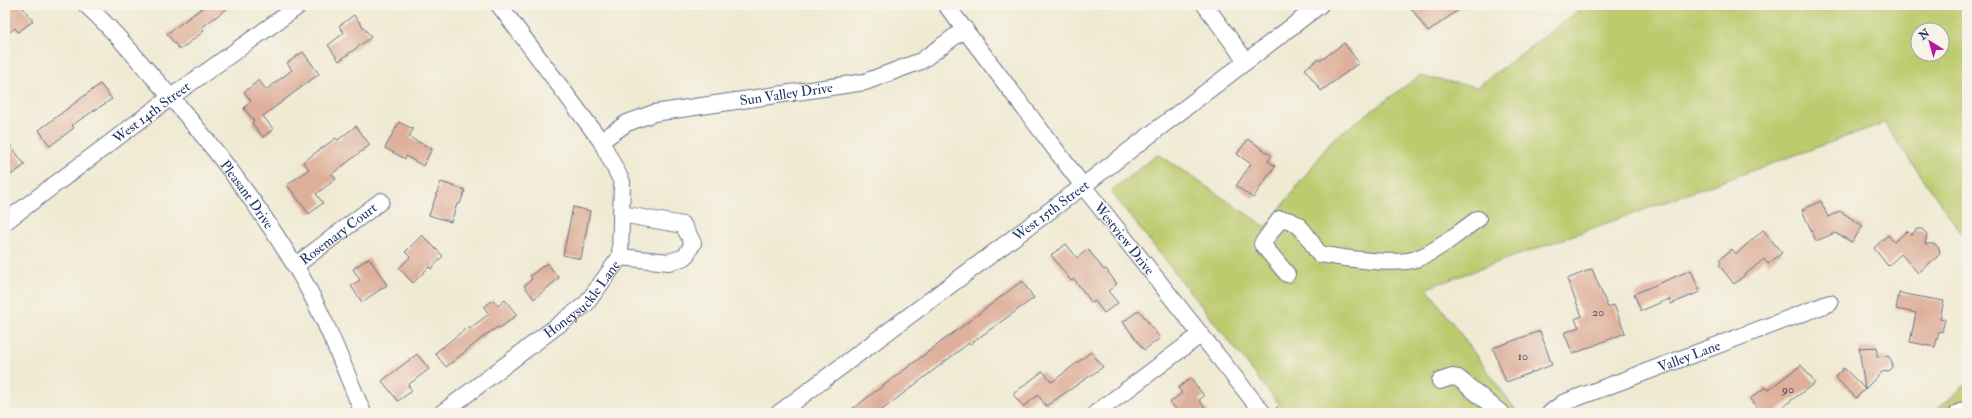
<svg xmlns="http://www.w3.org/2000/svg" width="1972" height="418" viewBox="0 0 1972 418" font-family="'IM FELL Double Pica',serif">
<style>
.green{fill:#bccb6e;stroke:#6c7d66;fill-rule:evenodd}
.building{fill:#deaf9a}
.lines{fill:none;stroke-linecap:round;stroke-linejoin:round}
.minor-casing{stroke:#667087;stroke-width:18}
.path{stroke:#667087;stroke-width:2.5;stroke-dasharray:1 3;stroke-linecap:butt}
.minor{stroke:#fff;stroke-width:16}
.labels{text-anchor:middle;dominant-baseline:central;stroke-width:3;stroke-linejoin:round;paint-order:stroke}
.number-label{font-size:12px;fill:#4c4f6d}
.street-label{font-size:14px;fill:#1b2f5e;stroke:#f7f3e8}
</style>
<rect width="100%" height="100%" fill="#f7f3e8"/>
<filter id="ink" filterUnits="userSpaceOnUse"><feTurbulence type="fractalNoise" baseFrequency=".025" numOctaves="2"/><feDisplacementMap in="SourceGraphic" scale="8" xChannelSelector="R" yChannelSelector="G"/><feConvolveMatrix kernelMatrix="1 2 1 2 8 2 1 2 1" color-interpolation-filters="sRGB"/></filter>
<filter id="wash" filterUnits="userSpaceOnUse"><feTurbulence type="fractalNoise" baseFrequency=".012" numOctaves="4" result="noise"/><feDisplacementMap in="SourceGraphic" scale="16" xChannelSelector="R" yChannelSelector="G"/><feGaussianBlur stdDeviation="0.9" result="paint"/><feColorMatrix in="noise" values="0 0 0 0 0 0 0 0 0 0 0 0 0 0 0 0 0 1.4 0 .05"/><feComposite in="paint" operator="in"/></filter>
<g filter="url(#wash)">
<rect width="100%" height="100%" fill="#f0ead3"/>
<g class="green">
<path d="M 1586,5 L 1967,5 L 1967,241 L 1884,123 L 1427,288 L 1518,413 L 1286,413 L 1112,193 L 1113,189 L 1158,154 L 1266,227 L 1333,139 L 1419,76 L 1477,87 ZM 1918,30 L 1942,30 L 1942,54 L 1918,54 Z"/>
<path d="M 1967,383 L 1967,413 L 1933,413 L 1936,411 Z"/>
</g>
<g id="blocks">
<g class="building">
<path d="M 14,5 L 21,5 L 33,21 L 18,32 L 15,28 L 5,36 L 5,12 Z"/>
<path d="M 206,5 L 232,5 L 201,28 L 204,31 L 180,50 L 167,34 Z"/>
<path d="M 1409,5 L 1465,5 L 1428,32 Z"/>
<path d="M 354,15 L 371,37 L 339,61 L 328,45 L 344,33 L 339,26 Z"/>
<path d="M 1344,43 L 1359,63 L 1321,91 L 1305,69 L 1318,59 L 1320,61 Z"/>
<path d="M 303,52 L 319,74 L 263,116 L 273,129 L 263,137 L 252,123 L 254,121 L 244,108 L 251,101 L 244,92 L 259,80 L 266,90 L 292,70 L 287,63 Z"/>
<path d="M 100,84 L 112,99 L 72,125 L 74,128 L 50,146 L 39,130 Z"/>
<path d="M 399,122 L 413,129 L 409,137 L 432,149 L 423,166 L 406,156 L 405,159 L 385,148 Z"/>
<path d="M 356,126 L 370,145 L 332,174 L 336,179 L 316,194 L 323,203 L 309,214 L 287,185 L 309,169 L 303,162 L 336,138 L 338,140 Z"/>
<path d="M 5,138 L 25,165 L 11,175 L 5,167 Z"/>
<path d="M 1248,139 L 1272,156 L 1268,161 L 1275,166 L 1253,198 L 1236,186 L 1251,164 L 1237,154 Z"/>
<path d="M 441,182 L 465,190 L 460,204 L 457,204 L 451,222 L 429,215 Z"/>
<path d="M 1821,201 L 1828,217 L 1840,211 L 1863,226 L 1852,242 L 1835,233 L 1816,241 L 1802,210 Z"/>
<path d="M 573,207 L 590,211 L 581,259 L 563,255 Z"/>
<path d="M 1917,229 L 1922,229 L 1927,234 L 1925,244 L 1935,244 L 1939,248 L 1940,253 L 1937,257 L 1918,273 L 1901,254 L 1888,266 L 1874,248 L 1888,235 L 1894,242 L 1907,231 L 1911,235 Z"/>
<path d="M 1763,230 L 1782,253 L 1768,264 L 1764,259 L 1734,284 L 1719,265 L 1721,263 L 1719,260 L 1732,249 L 1736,254 Z"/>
<path d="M 422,235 L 443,256 L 431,269 L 429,267 L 413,283 L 399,268 L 410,257 L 405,252 Z"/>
<path d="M 1066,244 L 1077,258 L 1088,249 L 1104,270 L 1106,269 L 1117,284 L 1108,291 L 1118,303 L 1104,313 L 1095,301 L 1092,303 L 1074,279 L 1071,281 L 1051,255 Z"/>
<path d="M 369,258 L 387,285 L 362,302 L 351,286 L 360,280 L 353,269 Z"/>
<path d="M 547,263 L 559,278 L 534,299 L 524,286 L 532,279 L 530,276 Z"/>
<path d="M 1592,269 L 1608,308 L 1614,305 L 1625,333 L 1573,354 L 1564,333 L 1579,327 L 1575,319 L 1582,316 L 1567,279 Z"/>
<path d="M 1691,270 L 1700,292 L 1671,304 L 1669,299 L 1641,311 L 1634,294 Z"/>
<path d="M 1022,281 L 1034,298 L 970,344 L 969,343 L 878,413 L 847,413 Z"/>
<path d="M 1899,293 L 1944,301 L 1940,318 L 1945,319 L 1942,332 L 1939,331 L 1935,347 L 1910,342 L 1916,313 L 1896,309 Z"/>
<path d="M 493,300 L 498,306 L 505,300 L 517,315 L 500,328 L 498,327 L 487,334 L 446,367 L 435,353 L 468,327 L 469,329 L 489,314 L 484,307 Z"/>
<path d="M 1139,310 L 1160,338 L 1144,350 L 1123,322 Z"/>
<path d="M 1540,331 L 1552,365 L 1506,382 L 1493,348 Z"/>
<path d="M 1877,347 L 1877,357 L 1888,356 L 1892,361 L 1892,367 L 1888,371 L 1882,372 L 1865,389 L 1859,348 Z"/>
<path d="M 1091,352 L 1103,367 L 1046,406 L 1038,395 L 1023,407 L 1013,394 L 1043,371 L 1052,382 Z"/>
<path d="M 417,354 L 429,369 L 408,385 L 412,391 L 398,401 L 382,381 Z"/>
<path d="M 1801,365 L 1815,383 L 1774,413 L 1761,413 L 1750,399 L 1766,387 L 1768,390 Z"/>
<path d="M 1844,368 L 1865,389 L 1856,398 L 1835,377 Z"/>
<path d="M 1191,378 L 1204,396 L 1199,400 L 1209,413 L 1179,413 L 1170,402 L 1182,393 L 1178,388 Z"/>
</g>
</g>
</g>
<g filter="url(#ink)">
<use href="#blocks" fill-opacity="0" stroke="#667087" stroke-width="1"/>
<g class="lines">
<defs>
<g id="minor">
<path id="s1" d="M 86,5 C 111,27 132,53 154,78 C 206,136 254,198 294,264 C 323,311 342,363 363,413"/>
<path id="s2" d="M 946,5 L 1083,186 L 1263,413"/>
<path d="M 1205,5 L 1246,61"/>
<path id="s3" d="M 601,141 L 627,123 L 654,113 L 865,82 L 921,61 L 965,29"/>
<path id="s4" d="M 5,222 L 171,97 L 300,5"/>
<path d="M 620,257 L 669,262 L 685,257 L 693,243 L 683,225 L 621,214"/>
<path id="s5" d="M 295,266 L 381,201"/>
<path d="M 1287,274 L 1262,244 L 1280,219 C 1301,219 1308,238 1319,254 C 1340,258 1396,266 1416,259 C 1438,251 1459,232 1478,219"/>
<path d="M 1440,381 L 1452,377 L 1458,378 L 1501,413"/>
<path id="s6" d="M 442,413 L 586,304 L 620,257 L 622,182 L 601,141 L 499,5"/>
<path id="s7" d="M 779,413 L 1083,186 L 1320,5"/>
<path d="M 1096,413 L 1200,335"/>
<path id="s8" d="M 1550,413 L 1563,403 L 1830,303"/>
<path d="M 1958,413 L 1967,409"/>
</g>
</defs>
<use href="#minor" class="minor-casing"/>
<path class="path" d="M 1277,407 L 1282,413"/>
<use href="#minor" class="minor"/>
</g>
</g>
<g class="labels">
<g class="number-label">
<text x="1598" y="312">20</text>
<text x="1523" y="356">10</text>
<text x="1788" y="389">90</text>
</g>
<g class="street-label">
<text stroke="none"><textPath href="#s3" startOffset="194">Sun Valley Drive</textPath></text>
<text stroke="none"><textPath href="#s4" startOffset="183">West 14th Street</textPath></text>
<text stroke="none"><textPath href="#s1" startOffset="249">Pleasant Drive</textPath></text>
<text stroke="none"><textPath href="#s7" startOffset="339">West 15th Street</textPath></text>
<text stroke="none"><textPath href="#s5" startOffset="54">Rosemary Court</textPath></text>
<text stroke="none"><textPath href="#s2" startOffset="294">Westview Drive</textPath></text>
<text stroke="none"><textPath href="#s6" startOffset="181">Honeysuckle Lane</textPath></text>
<text stroke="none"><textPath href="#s8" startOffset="151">Valley Lane</textPath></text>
</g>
</g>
<rect width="1972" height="418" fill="none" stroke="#f7f3e8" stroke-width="20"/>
<g transform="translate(1930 42) rotate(323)"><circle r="19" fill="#f7f3e8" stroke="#9fa5b1"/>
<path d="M0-3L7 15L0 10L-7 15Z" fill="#b5179e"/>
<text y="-6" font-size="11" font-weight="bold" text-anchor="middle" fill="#1b2f5e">N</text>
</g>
</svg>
